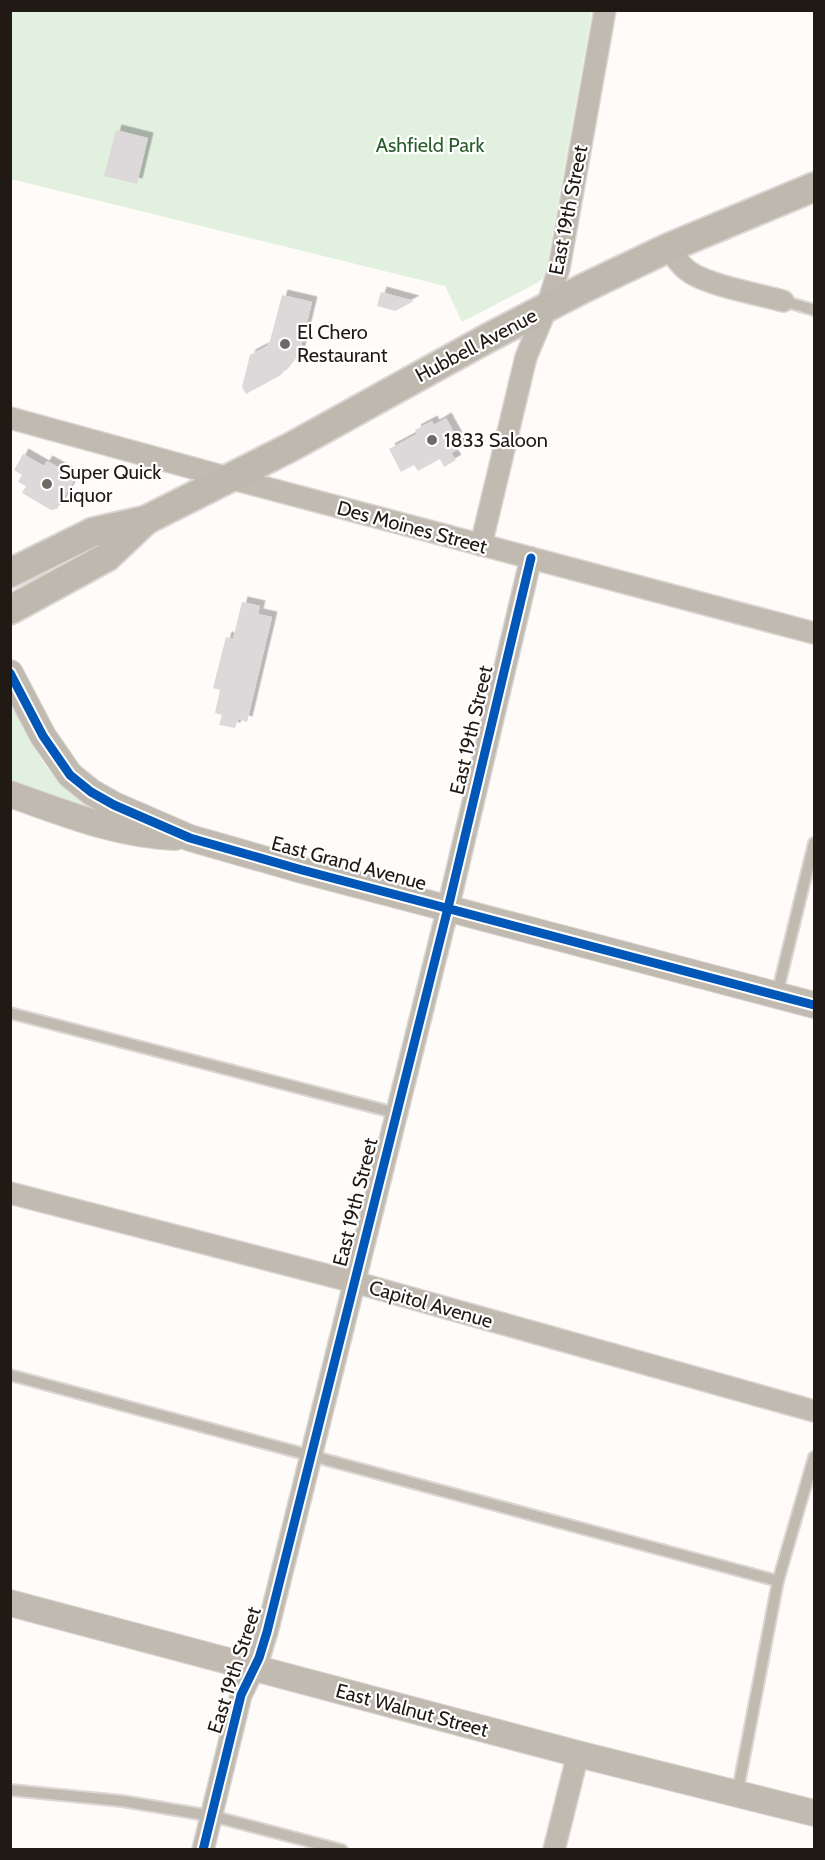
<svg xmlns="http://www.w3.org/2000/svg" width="825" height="1860" viewBox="0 0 825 1860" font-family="Cabin,sans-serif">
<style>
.green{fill:#e2f0df}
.building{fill:#ddd8da;filter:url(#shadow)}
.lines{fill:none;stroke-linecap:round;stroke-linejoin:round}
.service-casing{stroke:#dad7d5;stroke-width:14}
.minor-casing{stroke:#dad7d5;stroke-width:24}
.tertiary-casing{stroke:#dad7d5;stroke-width:28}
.secondary-casing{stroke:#dad7d5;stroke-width:32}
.service{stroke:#c1bab0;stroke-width:10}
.minor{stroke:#c1bab0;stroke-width:21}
.tertiary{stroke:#c1bab0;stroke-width:26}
.secondary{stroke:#bfb8ae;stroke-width:28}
.cycleway-casing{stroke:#fff;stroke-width:13}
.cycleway{stroke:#0057b8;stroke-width:9}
.poi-dot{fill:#6e6964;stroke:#fff;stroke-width:2}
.labels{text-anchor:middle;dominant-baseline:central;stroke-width:4.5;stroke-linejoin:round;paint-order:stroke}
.park-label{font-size:20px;fill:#2a5d2a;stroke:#fff}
.street-label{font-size:20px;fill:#211a14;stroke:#fff}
.poi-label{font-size:20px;fill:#211a14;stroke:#fff;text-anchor:start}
</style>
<defs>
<filter id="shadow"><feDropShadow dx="5.5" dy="-5.5" stdDeviation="0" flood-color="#0004"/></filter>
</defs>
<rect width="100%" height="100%" fill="#fefbf9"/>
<g class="green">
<path d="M 11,11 L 592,11 L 546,270 L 543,278 L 537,283 L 462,322 L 445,286 L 11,179 Z"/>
<path d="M 10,701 C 26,729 38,764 63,785 C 77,797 96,806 112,815 L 11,784 Z"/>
</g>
<g class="building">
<path d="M 116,130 L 148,138 L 137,184 L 104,176 Z"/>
<path d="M 381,292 L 414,301 L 395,311 L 377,306 Z"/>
<path d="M 282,295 L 312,302 L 300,351 L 281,375 L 246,394 L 242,387 L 250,355 L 267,346 L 270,341 Z"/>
<path d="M 446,418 L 462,447 L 451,453 L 456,460 L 444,467 L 440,459 L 418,471 L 414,465 L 401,472 L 389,449 L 417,434 L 415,430 L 432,421 L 434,425 Z"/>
<path d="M 23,454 L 44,466 L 47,461 L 76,477 L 57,509 L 51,510 L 22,493 L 26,486 L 18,482 L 22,475 L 14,470 Z"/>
<path d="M 242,602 L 260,606 L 258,614 L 272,617 L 247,722 L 238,719 L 235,728 L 219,725 L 222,715 L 215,713 L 220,690 L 213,688 L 226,637 L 233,639 Z"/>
</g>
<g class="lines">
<defs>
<g id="service">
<path d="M 783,301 L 814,310"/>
<path d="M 777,994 L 814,843"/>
<path d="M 10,1013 L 396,1113"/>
<path d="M 10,1375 L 778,1581"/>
<path d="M 10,1790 L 122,1801 L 212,1816 L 342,1850"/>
<path d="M 737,1795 L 778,1581 L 814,1457"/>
</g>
<g id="minor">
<path d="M 668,248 C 675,257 681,267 691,273 C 712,286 758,294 783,301"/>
<path d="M 10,418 L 229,478 L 814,633"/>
<path d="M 481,545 L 526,357 L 547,307 L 559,268 L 605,10"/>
<path d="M 10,1193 L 354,1282 L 814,1411"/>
<path d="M 203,1850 L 241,1695 L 259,1658 L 267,1632 L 448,908 L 531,558"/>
<path d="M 554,1850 L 578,1754"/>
</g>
<g id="tertiary">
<path d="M 10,673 L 43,736 L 70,775 L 91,792 L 114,805 L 190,838 L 302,870 L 814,1005"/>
<path d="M 10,794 C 64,813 117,835 175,837"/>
<path d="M 10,1603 L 578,1754 L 814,1813"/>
</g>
<g id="secondary">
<path d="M 10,573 L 93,532 L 146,520 L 291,447 L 488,338 L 584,288 L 668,248 L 814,187"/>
<path d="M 10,610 L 107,557 L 146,520"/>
</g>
</defs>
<use href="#service" class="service-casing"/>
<use href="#minor" class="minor-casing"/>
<use href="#tertiary" class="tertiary-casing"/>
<use href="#secondary" class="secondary-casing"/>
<use href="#service" class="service"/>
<use href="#minor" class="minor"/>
<use href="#tertiary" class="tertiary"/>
<use href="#secondary" class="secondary"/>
<defs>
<g id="cycleway">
<path d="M 10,673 L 43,736 L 70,775 L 91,792 L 114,805 L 190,838 L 302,870 L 814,1005"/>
<path d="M 203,1850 L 241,1695 L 259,1658 L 267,1632 L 448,908 L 531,558"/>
</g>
</defs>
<use href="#cycleway" class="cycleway-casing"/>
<use href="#cycleway" class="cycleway"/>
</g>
<g class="poi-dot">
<circle cx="285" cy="344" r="6"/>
<circle cx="432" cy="440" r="6"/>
<circle cx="47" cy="484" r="6"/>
</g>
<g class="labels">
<g class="park-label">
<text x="430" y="145">Ashfield Park</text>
</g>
<g class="street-label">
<text transform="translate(568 210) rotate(-79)">East 19th Street</text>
<text transform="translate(476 345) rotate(-28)">Hubbell Avenue</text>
<text transform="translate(412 527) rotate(15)">Des Moines Street</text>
<text transform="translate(471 730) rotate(-77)">East 19th Street</text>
<text transform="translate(349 863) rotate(15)">East Grand Avenue</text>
<text transform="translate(355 1202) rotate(-76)">East 19th Street</text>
<text transform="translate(431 1304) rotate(16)">Capitol Avenue</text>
<text transform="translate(234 1670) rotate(-72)">East 19th Street</text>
<text transform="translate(412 1710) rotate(15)">East Walnut Street</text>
</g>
<g class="poi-label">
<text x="297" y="332">El Chero<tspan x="297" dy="23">Restaurant</tspan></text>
<text x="444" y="440">1833 Saloon</text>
<text x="59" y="472">Super Quick<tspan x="59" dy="23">Liquor</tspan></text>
</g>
</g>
<rect width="825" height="1860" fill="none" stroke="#211a14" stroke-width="24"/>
</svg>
